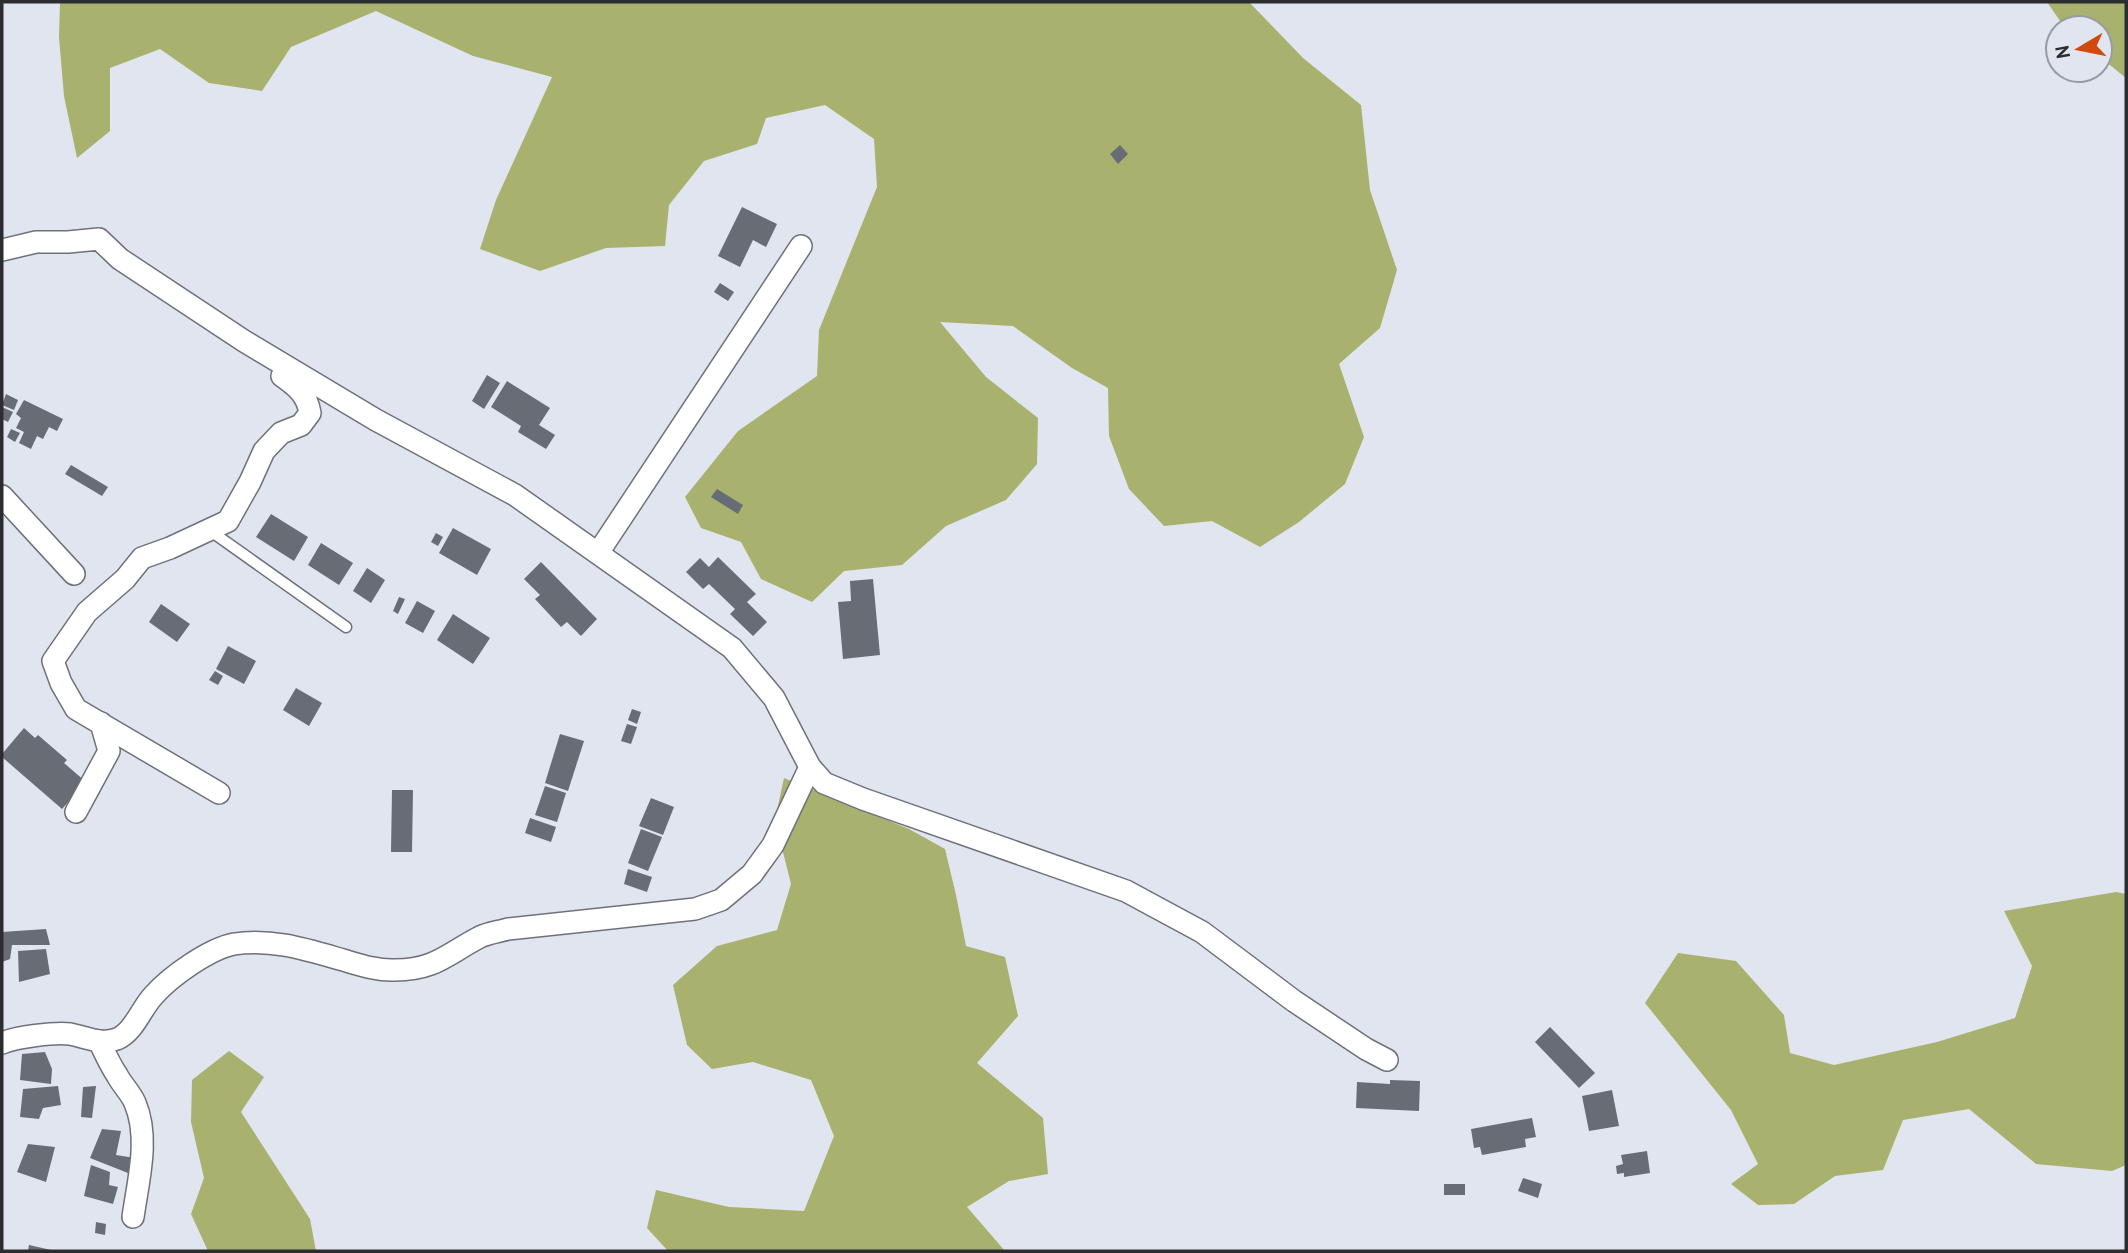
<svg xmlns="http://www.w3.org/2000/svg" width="2128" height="1253" viewBox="0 0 2128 1253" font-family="'PT Sans',sans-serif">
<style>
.forest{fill:#a9b16f}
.building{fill:#686c75}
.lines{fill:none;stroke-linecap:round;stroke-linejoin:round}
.lane-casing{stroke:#6d727a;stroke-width:13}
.street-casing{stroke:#6d727a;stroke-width:24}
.lane{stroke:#fff;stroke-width:10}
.street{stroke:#fff;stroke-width:21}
</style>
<rect width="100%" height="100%" fill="#e0e5ef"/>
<g class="forest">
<path d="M 60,2 L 1249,2 L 1303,58 L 1361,105 L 1370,190 L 1397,270 L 1380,328 L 1339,364 L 1364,437 L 1345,484 L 1299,522 L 1260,547 L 1212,521 L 1164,526 L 1129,489 L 1109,436 L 1108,388 L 1072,368 L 1013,326 L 940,322 L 986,377 L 1038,418 L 1037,464 L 1006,500 L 946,526 L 902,565 L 844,571 L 812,602 L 761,579 L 741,542 L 701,528 L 685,497 L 738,431 L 817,376 L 819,330 L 877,187 L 874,139 L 825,105 L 766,118 L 757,144 L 704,161 L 669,205 L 665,246 L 606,248 L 540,271 L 480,249 L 496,200 L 552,77 L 473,56 L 376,11 L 291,47 L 262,91 L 209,83 L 160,49 L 110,68 L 110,131 L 77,158 L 64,96 L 59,37 Z"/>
<path d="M 2047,2 L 2126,2 L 2126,78 L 2100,57 L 2100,28 L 2065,28 Z"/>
<path d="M 784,778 L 909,829 L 945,849 L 956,895 L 966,946 L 1005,957 L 1018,1016 L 977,1063 L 1043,1118 L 1048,1174 L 1009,1181 L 967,1207 L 1005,1251 L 668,1251 L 647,1228 L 656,1190 L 729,1207 L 804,1211 L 834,1136 L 811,1080 L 753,1062 L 712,1069 L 687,1045 L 673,985 L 717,946 L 777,930 L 791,884 L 775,820 Z"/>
<path d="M 2116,892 L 2126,894 L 2126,1165 L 2112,1171 L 2036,1164 L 1969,1109 L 1903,1120 L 1883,1170 L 1835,1176 L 1794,1204 L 1758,1205 L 1731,1184 L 1758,1164 L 1731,1110 L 1645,1003 L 1678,953 L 1736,961 L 1784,1015 L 1790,1053 L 1834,1065 L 1937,1042 L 2015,1018 L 2032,966 L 2004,911 Z"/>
<path d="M 229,1051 L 264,1077 L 241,1112 L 310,1219 L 316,1251 L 208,1251 L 191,1214 L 204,1178 L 191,1122 L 192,1080 Z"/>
</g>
<g class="building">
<path d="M 1120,145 L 1128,154 L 1118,164 L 1110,154 Z"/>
<path d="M 742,207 L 777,224 L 766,247 L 753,240 L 740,267 L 718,256 Z"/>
<path d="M 720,283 L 734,292 L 728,301 L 714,292 Z"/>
<path d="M 487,375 L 500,383 L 484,409 L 472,401 Z"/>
<path d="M 507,381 L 550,408 L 539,425 L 555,435 L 546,449 L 518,432 L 521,426 L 491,407 Z"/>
<path d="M 6,394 L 18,400 L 14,410 L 2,405 Z"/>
<path d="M 24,400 L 63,419 L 57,431 L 49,427 L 43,439 L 37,436 L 31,449 L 19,443 L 24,432 L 16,428 L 21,418 L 16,414 Z"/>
<path d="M 2,407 L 13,412 L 8,422 L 2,419 Z"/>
<path d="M 11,429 L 20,433 L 15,442 L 7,437 Z"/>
<path d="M 71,465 L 108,487 L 102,496 L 65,474 Z"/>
<path d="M 717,489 L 743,505 L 738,514 L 711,497 Z"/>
<path d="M 271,514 L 308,537 L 294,561 L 256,537 Z"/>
<path d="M 453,528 L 491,549 L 477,575 L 439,553 Z"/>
<path d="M 436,533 L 443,537 L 438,546 L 431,542 Z"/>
<path d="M 321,543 L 353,563 L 339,585 L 308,565 Z"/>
<path d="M 718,557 L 756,594 L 747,602 L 767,622 L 753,636 L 730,614 L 735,609 L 709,584 L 703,589 L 686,572 L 700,558 L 709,567 Z"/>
<path d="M 541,562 L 597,619 L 581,636 L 567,622 L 561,627 L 535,599 L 540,595 L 524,579 Z"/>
<path d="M 367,568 L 385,580 L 371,603 L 353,591 Z"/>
<path d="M 873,579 L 880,655 L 843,659 L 838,602 L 851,601 L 850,581 Z"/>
<path d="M 399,597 L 405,599 L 398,614 L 393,611 Z"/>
<path d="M 417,601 L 435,611 L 423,633 L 405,623 Z"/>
<path d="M 161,604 L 190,624 L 177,642 L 149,622 Z"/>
<path d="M 453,614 L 490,638 L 473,664 L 437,640 Z"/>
<path d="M 228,646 L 256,661 L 244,684 L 216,669 Z"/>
<path d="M 215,671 L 223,676 L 218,685 L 209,680 Z"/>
<path d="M 296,688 L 322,703 L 309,726 L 283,710 Z"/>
<path d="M 632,709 L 641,712 L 637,724 L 628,720 Z"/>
<path d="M 627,724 L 637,727 L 631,744 L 621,741 Z"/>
<path d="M 24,728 L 35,738 L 38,735 L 67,760 L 64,763 L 86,782 L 62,809 L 2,757 L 2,754 Z"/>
<path d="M 560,734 L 584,741 L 568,791 L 545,783 Z"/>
<path d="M 545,786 L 566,793 L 557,822 L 535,815 Z"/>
<path d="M 392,790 L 413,790 L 412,852 L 391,852 Z"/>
<path d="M 651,798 L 674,807 L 663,835 L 639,826 Z"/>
<path d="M 530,818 L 556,827 L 551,842 L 525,833 Z"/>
<path d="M 641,829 L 662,837 L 648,871 L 628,863 Z"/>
<path d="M 628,869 L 652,877 L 647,892 L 624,884 Z"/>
<path d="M 46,929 L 50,945 L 12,945 L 10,959 L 2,962 L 2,932 Z"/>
<path d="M 46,949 L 50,974 L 19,982 L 18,951 Z"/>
<path d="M 1550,1027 L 1595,1073 L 1579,1088 L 1535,1042 Z"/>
<path d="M 45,1052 L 52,1069 L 51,1084 L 20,1080 L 22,1054 Z"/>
<path d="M 1390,1080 L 1420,1081 L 1419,1111 L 1356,1108 L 1357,1082 L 1390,1084 Z"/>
<path d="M 58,1086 L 61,1105 L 43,1108 L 39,1119 L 20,1117 L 23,1089 Z"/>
<path d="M 96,1086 L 92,1118 L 81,1117 L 83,1087 Z"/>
<path d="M 1612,1090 L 1619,1126 L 1589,1131 L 1582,1096 Z"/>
<path d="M 1532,1118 L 1536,1137 L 1525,1139 L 1526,1147 L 1482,1155 L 1480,1147 L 1474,1148 L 1471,1129 Z"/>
<path d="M 102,1129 L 121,1131 L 116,1155 L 135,1158 L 133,1175 L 90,1158 Z"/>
<path d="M 28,1144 L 55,1147 L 46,1182 L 17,1172 Z"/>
<path d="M 1647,1151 L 1650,1173 L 1624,1177 L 1624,1173 L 1617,1174 L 1616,1166 L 1623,1164 L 1621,1155 Z"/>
<path d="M 91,1165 L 110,1172 L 109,1185 L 118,1187 L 113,1204 L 84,1196 Z"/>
<path d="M 1523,1178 L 1542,1184 L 1538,1198 L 1518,1191 Z"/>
<rect x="1444" y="1184" width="21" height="11"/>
<path d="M 96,1222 L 106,1224 L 105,1235 L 95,1233 Z"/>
<path d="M 29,1245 L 51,1250 L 51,1251 L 28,1251 Z"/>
</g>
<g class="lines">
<defs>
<path id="lane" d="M 214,530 L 212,532 L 346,627"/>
<g id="street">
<path d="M 2,250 L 36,242 L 68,242 L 99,239 L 120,259 L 244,341 L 376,420 L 515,495 L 732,648 L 774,698 L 810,767 L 824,783 L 863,799 L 1126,891 L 1202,932 L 1294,1001 L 1366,1049 L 1387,1060"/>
<path d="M 2,496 L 74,574"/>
<path d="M 598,553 L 801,246"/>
<path d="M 219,793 L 76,709 L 61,683 L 53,661 L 87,612 L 125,579 L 142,558 L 170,548 L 228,521 L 250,482 L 264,451 L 281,433 L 301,425 L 310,413 C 307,394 296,386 282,376"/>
<path d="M 76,812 L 109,751 L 101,723"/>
<path d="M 99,1041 C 105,1053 110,1065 117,1075 C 122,1085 131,1093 135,1103 C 150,1138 138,1181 133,1217"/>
<path d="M 2,1043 C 16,1037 55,1032 70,1034 C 85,1037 101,1045 117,1039 C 134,1032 142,1007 154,995 C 171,976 209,949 234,944 C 272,938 308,950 343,960 C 360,965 378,971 395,970 C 434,970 446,955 478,938 C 487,933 498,932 508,929 L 695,909 L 721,900 L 752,874 L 773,845 L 810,767"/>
</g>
</defs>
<use href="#lane" class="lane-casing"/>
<use href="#street" class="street-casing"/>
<use href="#lane" class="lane"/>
<use href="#street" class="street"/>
</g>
<rect width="2128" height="1253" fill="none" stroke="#2b2d31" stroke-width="7"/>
<g transform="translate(2079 49) rotate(260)"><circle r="33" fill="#e0e5ef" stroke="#989ba3" stroke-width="2"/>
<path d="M0-5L12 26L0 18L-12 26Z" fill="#d04a0e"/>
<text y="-10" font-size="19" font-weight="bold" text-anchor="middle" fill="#2b2d31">N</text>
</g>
</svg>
